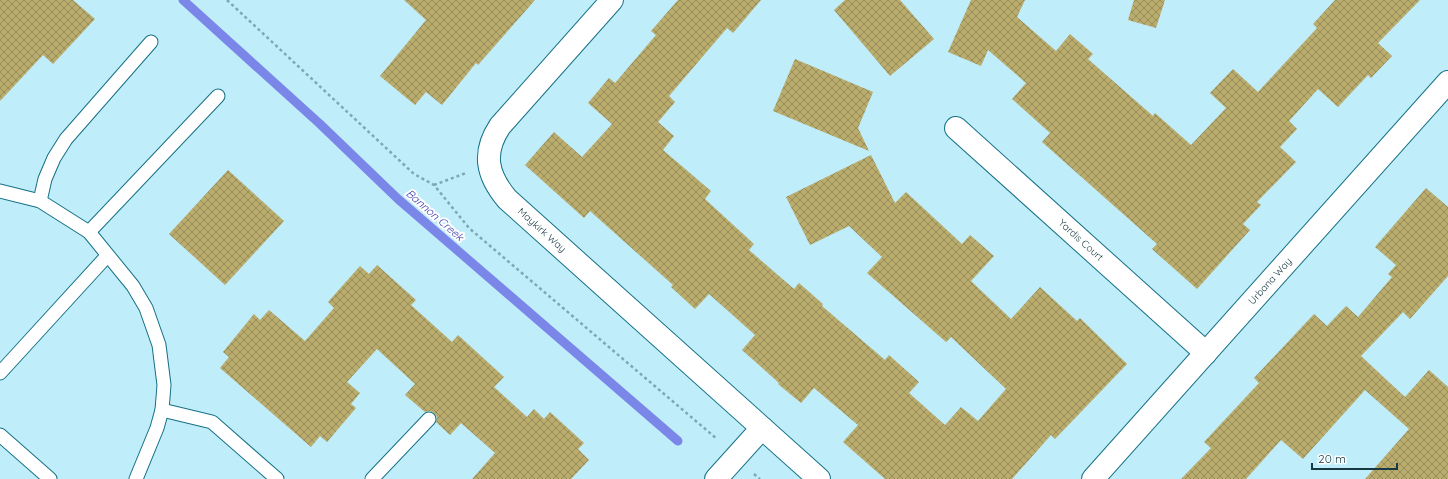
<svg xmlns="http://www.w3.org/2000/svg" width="1448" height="479" viewBox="0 0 1448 479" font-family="Quicksand,sans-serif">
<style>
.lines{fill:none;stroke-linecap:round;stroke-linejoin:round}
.stream{stroke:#7b86e9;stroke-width:9}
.building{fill:url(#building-cross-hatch)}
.service-casing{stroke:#167185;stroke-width:15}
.minor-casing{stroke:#167185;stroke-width:24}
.path{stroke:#7ea8b3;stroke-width:2.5;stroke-dasharray:3 3;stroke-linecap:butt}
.service{stroke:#fff;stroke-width:13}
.minor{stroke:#fff;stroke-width:22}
.labels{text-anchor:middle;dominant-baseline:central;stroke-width:4;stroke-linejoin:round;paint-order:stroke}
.street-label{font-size:10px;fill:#173942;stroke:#fff}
.water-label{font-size:11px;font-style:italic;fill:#4140b4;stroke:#fff}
</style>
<defs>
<pattern id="building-cross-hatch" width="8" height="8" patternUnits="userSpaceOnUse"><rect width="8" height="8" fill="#baac6d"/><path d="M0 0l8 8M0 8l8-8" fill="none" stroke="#968d5b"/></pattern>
</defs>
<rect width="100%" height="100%" fill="#bfedfa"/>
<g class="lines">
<path class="stream" d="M 183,0 L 320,124 L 398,199 L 678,441"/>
</g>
<g class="building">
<path d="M 0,0 L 73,0 L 95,19 L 53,64 L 43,55 L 0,101 Z"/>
<path d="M 404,0 L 535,0 L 478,65 L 476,63 L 442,105 L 426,92 L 415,105 L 380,76 L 426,20 Z"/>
<path d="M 678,0 L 761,0 L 733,33 L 727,28 L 669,96 L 675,102 L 658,122 L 674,136 L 663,150 L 711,191 L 705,199 L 754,244 L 749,250 L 794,289 L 799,283 L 823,304 L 822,306 L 885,360 L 889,355 L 919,382 L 909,393 L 945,425 L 961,407 L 978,421 L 1006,389 L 951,337 L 946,342 L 867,273 L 882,257 L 849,226 L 810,245 L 786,197 L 871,155 L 895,203 L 906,192 L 962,244 L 970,235 L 994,256 L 971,281 L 1011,319 L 1040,287 L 1077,321 L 1080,318 L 1127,364 L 1055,439 L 1051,435 L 1012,479 L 885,479 L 843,442 L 858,425 L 814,388 L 801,403 L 778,384 L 779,383 L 742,350 L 755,335 L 709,294 L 695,309 L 671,287 L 673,285 L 590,211 L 584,218 L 525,165 L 554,132 L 582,157 L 612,124 L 588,103 L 609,78 L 615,83 L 656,35 L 651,31 Z"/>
<path d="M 845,0 L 900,0 L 934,39 L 890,76 L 834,10 Z"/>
<path d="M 971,0 L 1025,0 L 1017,17 L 1056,51 L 1070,34 L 1093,54 L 1088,59 L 1153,116 L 1155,113 L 1191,145 L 1226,108 L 1210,93 L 1233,69 L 1258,92 L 1317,28 L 1313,24 L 1335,0 L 1420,0 L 1378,43 L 1392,56 L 1371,78 L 1368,75 L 1338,107 L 1318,89 L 1289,121 L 1297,129 L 1280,147 L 1296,162 L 1257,202 L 1261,205 L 1243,224 L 1250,230 L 1197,289 L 1152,249 L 1157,244 L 1042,142 L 1050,133 L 1012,99 L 1026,83 L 988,50 L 981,66 L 948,52 Z"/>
<path d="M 1134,0 L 1165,0 L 1156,28 L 1128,20 Z"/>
<path d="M 795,59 L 873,92 L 858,128 L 869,151 L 773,111 Z"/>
<path d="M 228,170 L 284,221 L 225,285 L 169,234 Z"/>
<path d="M 1426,188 L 1448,207 L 1448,276 L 1410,319 L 1403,312 L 1361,356 L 1405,397 L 1429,370 L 1448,387 L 1448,479 L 1365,479 L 1409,429 L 1365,390 L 1303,459 L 1281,440 L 1246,479 L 1181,479 L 1211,448 L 1204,442 L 1259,383 L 1254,378 L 1314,314 L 1327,326 L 1346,306 L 1358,317 L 1392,277 L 1388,274 L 1396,265 L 1375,247 Z"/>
<path d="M 377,265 L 416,300 L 411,305 L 452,342 L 458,335 L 504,377 L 494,387 L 527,417 L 534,409 L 544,419 L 550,412 L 584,443 L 578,449 L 589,460 L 571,479 L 472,479 L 495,453 L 461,423 L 450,435 L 436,422 L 437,417 L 434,413 L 430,411 L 425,412 L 405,395 L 415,384 L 377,349 L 347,382 L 360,393 L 351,404 L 356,408 L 327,442 L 320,436 L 311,447 L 220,368 L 229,357 L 223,352 L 254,314 L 260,320 L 269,310 L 305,341 L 334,308 L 328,302 L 360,266 L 369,274 Z"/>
</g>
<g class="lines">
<defs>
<g id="service">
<path d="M 0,191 L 40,201 L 89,232 L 133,286 L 146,308 L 159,345 L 164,385 L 162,410 L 157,428 L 136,479"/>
<path d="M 40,201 L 45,179 L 54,158 L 66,139 L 151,42"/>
<path d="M 89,232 L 218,96"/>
<path d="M 0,373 L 107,256"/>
<path d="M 162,410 L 212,422 L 277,479"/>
<path d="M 0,435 L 50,479"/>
<path d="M 372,479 L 429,419"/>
</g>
<g id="minor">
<path d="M 612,0 L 500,126 C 482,153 487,175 507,199 L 819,479"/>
<path d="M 956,128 L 1206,353"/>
<path d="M 716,479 L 762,428"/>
<path d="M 1093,479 L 1448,82"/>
</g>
</defs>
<use href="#service" class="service-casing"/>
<use href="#minor" class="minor-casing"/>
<g class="path">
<path d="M 227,0 L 414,174 L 434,185 L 469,228 L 717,439"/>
<path d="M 434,185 L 466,173"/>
<path d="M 754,474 L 760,479"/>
</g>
<use href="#service" class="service"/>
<use href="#minor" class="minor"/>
</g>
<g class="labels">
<g class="street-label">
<text transform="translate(542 230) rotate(42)">Maykirk Way</text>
<text transform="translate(1081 240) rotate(42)">Yardis Court</text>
<text transform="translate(1270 281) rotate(-48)">Urbana Way</text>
</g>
<g class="water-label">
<text transform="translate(435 215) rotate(41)">Bannon Creek</text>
</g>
</g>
<path d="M1312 463v6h85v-6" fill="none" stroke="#173942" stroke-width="2"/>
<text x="1318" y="463" font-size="12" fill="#173942" stroke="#ffffff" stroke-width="3" paint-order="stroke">20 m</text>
</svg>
